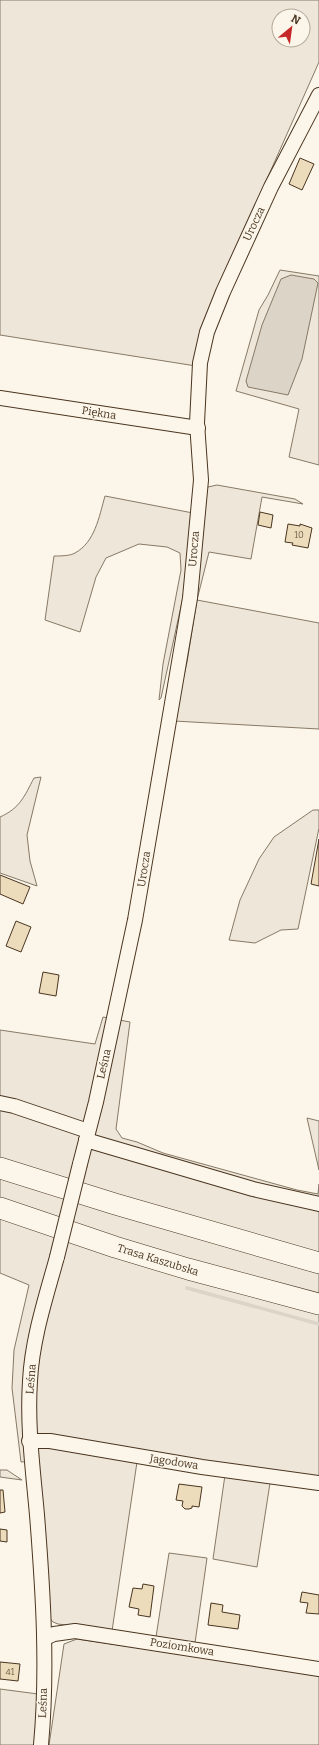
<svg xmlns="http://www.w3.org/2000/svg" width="319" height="1745" viewBox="0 0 319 1745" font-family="Bitter,serif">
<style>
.green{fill:#ede6d9;stroke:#887966;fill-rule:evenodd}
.water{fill:#dcd4c6;stroke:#887966}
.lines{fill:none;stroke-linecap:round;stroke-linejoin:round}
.stream{stroke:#dcd4c6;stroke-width:3.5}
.building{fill:#ecdcbc;stroke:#4a3520}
.minor-casing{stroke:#4a3520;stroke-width:16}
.highway-casing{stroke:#4a3520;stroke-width:22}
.minor{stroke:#fbf6e9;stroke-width:14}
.highway{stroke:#fbf6e9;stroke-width:21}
.minor-bridge-casing{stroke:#4a3520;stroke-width:16;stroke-linecap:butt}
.minor-bridge{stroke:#fbf6e9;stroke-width:14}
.labels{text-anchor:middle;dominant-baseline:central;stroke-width:3;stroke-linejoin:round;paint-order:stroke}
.number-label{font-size:9px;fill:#725f47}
.street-label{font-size:11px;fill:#4a3520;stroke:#fbf6e9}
</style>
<rect width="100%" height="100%" fill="#fbf6e9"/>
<g class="green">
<path d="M 0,0 L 319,0 L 319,62 L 214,298 L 196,366 L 0,335 ZM 279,16 L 303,16 L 303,40 L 279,40 Z"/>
<path d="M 280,270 L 319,276 L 319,465 L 289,457 L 299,409 L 236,391 L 259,310 L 268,295 Z"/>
<path d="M 217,485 L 295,499 L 303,504 L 262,497 L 251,559 L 209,552 L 197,600 L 319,623 L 319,729 L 174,721 L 187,662 L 197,600 L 193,600 L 203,492 L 208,487 Z"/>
<path d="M 105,496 L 193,513 L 183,597 L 161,698 L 159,700 L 163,664 L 181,570 L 180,553 L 167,547 L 139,544 L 106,558 L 96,577 L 80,632 L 45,620 L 54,556 C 60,556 70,556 75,553 C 95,542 99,517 105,496 Z"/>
<path d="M 41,777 L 27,835 L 30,861 L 37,886 L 0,873 L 0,817 C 20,808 24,797 34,778 Z"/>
<path d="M 313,810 L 319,810 L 319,828 L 298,929 L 281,930 L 255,943 L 229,940 L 240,900 L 259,859 L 274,837 Z"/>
<path d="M 103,1017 L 130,1022 L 116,1129 L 122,1138 L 137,1142 L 163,1153 L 297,1190 L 318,1194 L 319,1184 L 319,1489 L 270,1483 L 257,1567 L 213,1559 L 225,1475 L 137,1462 L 112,1631 L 58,1624 L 53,1622 L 47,1615 L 36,1461 L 21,1462 L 12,1388 L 14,1350 L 29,1285 L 0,1273 L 0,1030 L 95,1044 Z"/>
<path d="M 307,1118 L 319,1121 L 319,1170 Z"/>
<path d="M 0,1470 L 7,1470 L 22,1480 L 0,1477 Z"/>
<path d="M 169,1553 L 207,1558 L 195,1643 L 156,1637 Z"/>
<path d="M 77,1639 L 319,1674 L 319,1745 L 49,1745 L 64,1644 Z"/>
<path d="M 0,1689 L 38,1694 L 35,1745 L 0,1745 Z"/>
</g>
<path class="water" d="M 291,275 L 314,279 L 318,283 L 302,359 L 288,395 L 248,387 L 246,381 L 262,325 L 281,279 Z"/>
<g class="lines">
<path class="stream" d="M 187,1288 L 319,1324"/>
</g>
<g class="building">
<path d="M 300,158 L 314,164 L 302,190 L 289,184 Z"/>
<path d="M 260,512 L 273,515 L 271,528 L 258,525 Z"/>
<path d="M 288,524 L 300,526 L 300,524 L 312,528 L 308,548 L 292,545 L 293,543 L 285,542 Z"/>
<path d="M 319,839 L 319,886 L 311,884 Z"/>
<path d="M 0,875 L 30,887 L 23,904 L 0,894 Z"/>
<path d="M 16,921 L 31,927 L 21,952 L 6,946 Z"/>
<path d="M 43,972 L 59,975 L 56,996 L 39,993 Z"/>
<path d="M 179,1484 L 202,1487 L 199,1507 L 192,1506 L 192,1508 L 189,1509 L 185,1509 L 182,1506 L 183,1501 L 176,1500 Z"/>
<path d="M 0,1490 L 3,1490 L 5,1512 L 0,1513 Z"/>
<path d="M 0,1529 L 7,1530 L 7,1542 L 0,1541 Z"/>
<path d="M 143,1584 L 154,1586 L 150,1617 L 138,1615 L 139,1609 L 129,1607 L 133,1588 L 142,1589 Z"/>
<path d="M 302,1592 L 319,1595 L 319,1614 L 306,1613 L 308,1603 L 300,1602 Z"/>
<path d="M 211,1603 L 223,1605 L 222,1612 L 240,1615 L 238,1629 L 208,1625 Z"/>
<path d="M 0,1662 L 20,1664 L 18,1681 L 0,1679 Z"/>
</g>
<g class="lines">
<defs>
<g id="minor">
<path d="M 0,398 L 198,428"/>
<path d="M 0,1103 L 14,1106 L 88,1131"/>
<path d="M 86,1140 L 253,1189 L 319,1204"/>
<path d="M 80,1164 L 96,1102 L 135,920 L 190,598 L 201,480 L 197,423 L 200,363 L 207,332 L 223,292 L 271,187 L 319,95"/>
<path d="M 29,1441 L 50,1441 L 202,1467 L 319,1483"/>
<path d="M 45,1638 L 54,1634 L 75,1631 L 319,1669"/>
<path d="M 41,1745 C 48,1668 43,1591 37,1515 C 33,1470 27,1426 30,1381 C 32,1339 46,1297 57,1257"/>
</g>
<g id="highway">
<path d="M 0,1168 L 115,1204 L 319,1263"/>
<path d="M 0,1208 L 115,1247 L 188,1269 L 319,1304"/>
</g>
</defs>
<use href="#minor" class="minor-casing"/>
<use href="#highway" class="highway-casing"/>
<use href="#minor" class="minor"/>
<use href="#highway" class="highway"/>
<defs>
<path id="minor-bridge" d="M 57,1257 L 80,1164"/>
</defs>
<use href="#minor-bridge" class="minor-bridge-casing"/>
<use href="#minor-bridge" class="minor-bridge"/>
</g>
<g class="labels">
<g class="number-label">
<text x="299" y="535">10</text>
<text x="10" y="1672">41</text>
</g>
<g class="street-label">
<text transform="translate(254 224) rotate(-65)">Urocza</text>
<text transform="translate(99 413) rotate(9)">Piękna</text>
<text transform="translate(194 549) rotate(-85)">Urocza</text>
<text transform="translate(144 869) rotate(-81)">Urocza</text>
<text transform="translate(104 1064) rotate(-77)">Leśna</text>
<text transform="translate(158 1260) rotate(17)">Trasa Kaszubska</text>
<text transform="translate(31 1379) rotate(-85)">Leśna</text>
<text transform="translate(174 1462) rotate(9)">Jagodowa</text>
<text transform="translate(182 1647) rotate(9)">Poziomkowa</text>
<text transform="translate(43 1703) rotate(-88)">Leśna</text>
</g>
</g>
<g transform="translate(291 28) rotate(29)"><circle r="19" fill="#fbf6e9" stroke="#b4a999"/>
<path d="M0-3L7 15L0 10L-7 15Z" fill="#c62828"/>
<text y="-6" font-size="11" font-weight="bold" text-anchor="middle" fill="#4a3520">N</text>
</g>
</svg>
